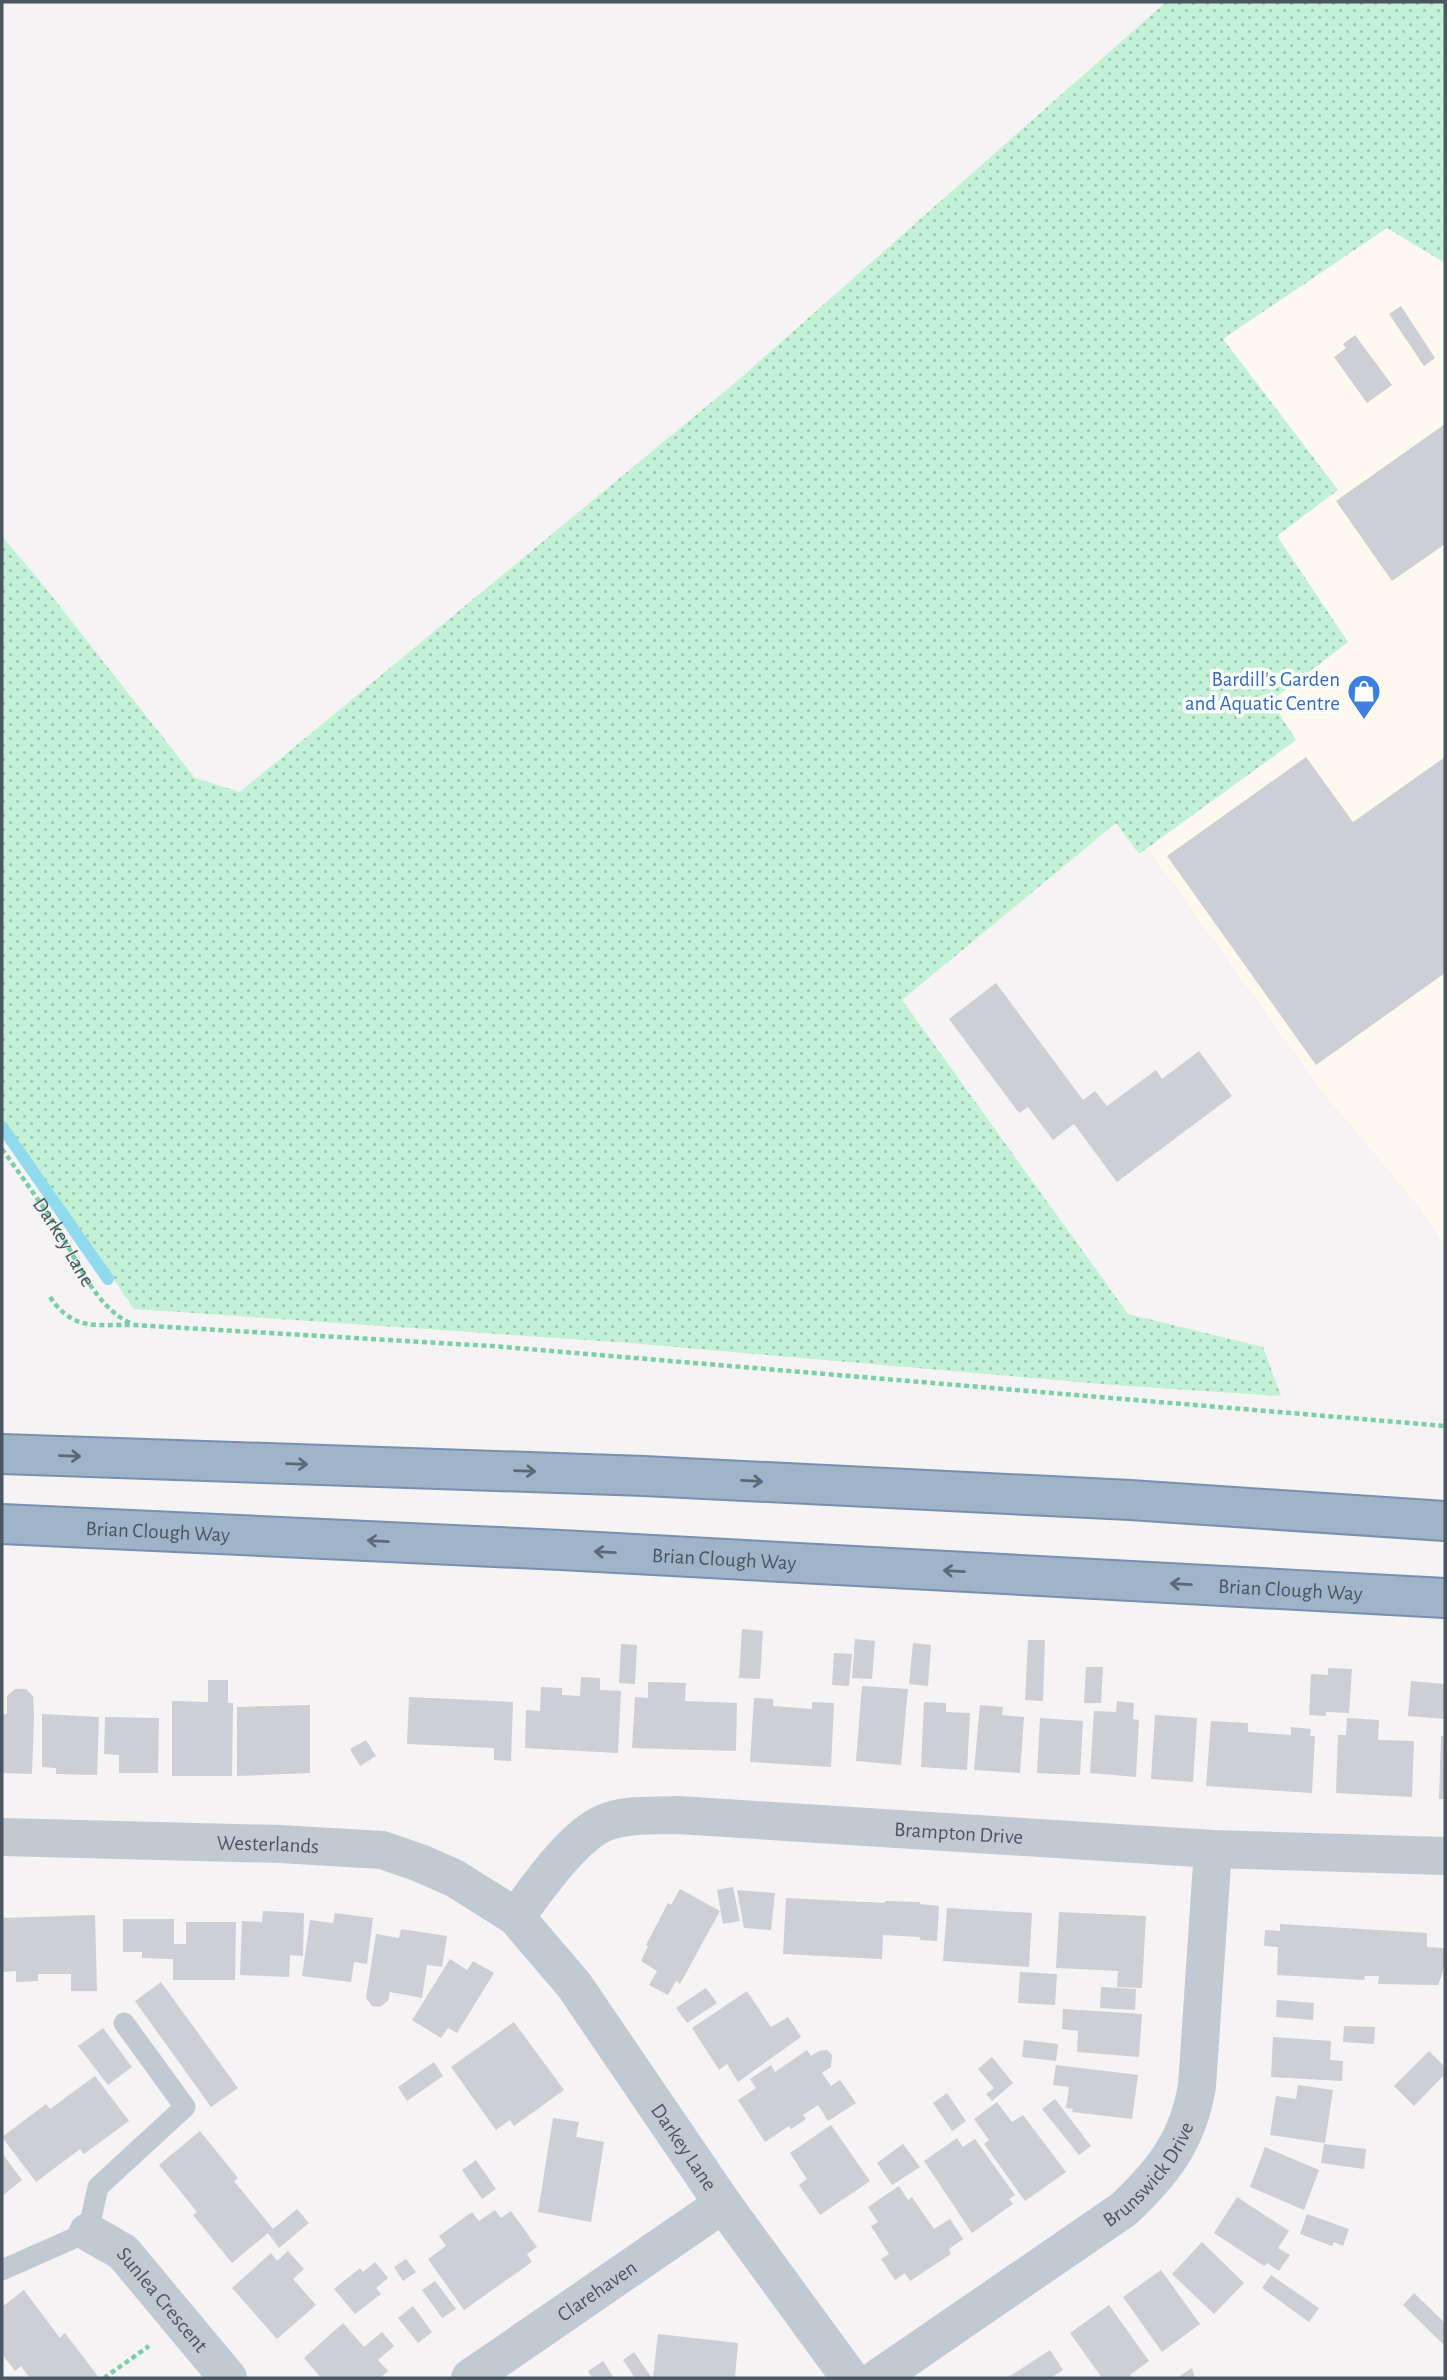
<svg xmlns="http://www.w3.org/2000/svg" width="1447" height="2380" viewBox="0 0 1447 2380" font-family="'Alegreya Sans',sans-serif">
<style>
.commercial{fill:#fdf9ef}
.grass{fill:url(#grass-dots)}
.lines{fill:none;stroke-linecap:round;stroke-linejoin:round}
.stream{stroke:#90daee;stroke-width:12}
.building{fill:#cdcfd5}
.trunk-casing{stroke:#7690ad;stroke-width:42}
.path{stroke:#7ad0a6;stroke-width:4.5;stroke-dasharray:5 3.5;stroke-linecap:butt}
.service{stroke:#c1cad2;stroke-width:21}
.minor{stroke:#c1cad2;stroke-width:38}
.trunk{stroke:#9fb4c9;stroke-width:38}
.oneway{stroke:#5b6976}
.labels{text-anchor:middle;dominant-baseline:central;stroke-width:7;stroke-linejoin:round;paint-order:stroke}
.shop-label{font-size:21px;fill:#366cbe;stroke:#fff;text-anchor:end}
.street-label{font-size:21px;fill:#4a5661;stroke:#fff}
</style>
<defs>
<pattern id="grass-dots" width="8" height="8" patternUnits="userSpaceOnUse" patternTransform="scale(1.75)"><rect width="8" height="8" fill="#c3f1d5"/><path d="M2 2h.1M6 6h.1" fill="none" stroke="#a0c6b0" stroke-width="1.8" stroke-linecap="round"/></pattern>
</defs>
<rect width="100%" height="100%" fill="#f5f3f3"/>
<path class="commercial" d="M 1387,227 L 1445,263 L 1445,1247 L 1420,1208 L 1321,1090 L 1147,847 L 1296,741 L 1271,701 L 1348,642 L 1276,536 L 1338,489 L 1223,339 Z"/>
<path class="grass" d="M 1166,2 L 1445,2 L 1445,263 L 1387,228 L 1223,339 L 1338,490 L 1277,536 L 1348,642 L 1271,701 L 1296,740 L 1139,854 L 1116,823 L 902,1000 L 1128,1314 L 1263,1347 L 1281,1396 L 1113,1385 L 630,1343 L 134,1309 L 2,1119 L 2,536 L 39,580 L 195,778 L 240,792 L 736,382 Z"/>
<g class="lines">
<path class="stream" d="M 2,1127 L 108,1279"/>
</g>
<g class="building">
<path d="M 1401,306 L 1435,358 L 1424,366 L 1389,314 Z"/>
<path d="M 1355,335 L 1392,385 L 1367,403 L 1334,357 L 1346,348 L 1343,344 Z"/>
<path d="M 1445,424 L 1445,544 L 1392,581 L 1336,501 Z"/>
<path d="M 1306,757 L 1353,822 L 1445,757 L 1445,973 L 1316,1065 L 1167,856 Z"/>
<path d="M 996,983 L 1083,1100 L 1095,1091 L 1107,1106 L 1156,1070 L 1162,1079 L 1199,1051 L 1232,1096 L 1117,1182 L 1074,1124 L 1053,1140 L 1028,1107 L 1019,1113 L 949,1019 Z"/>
<path d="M 742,1629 L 763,1631 L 760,1679 L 739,1678 Z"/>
<path d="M 855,1639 L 875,1641 L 872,1679 L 852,1678 Z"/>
<path d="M 1028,1640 L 1045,1640 L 1043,1701 L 1025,1700 Z"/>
<path d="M 913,1643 L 931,1645 L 928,1686 L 909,1684 Z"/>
<path d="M 621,1644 L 637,1645 L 635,1684 L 619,1683 Z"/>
<path d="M 834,1653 L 852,1654 L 849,1686 L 832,1685 Z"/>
<path d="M 1086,1667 L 1103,1667 L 1101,1703 L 1084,1703 Z"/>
<path d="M 1328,1668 L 1352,1669 L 1349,1713 L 1326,1712 L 1326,1716 L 1309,1715 L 1311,1674 L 1328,1675 Z"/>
<path d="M 581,1677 L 600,1678 L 600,1690 L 621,1691 L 618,1753 L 525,1748 L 526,1710 L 540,1711 L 541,1687 L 562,1688 L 562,1695 L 580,1696 Z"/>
<path d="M 208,1680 L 228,1680 L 228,1703 L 233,1703 L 232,1776 L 172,1776 L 172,1701 L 208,1702 Z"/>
<path d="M 1411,1681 L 1445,1684 L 1445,1719 L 1408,1716 Z"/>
<path d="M 648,1682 L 686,1683 L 685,1701 L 737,1703 L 736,1751 L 632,1748 L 635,1697 L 648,1698 Z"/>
<path d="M 862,1686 L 908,1689 L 901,1765 L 856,1761 Z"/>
<path d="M 15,1689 L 26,1689 L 33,1696 L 34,1717 L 32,1774 L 2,1773 L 2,1714 L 7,1714 L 7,1696 Z"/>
<path d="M 409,1697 L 513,1702 L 511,1761 L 494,1760 L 494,1748 L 407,1744 Z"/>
<path d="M 754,1698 L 773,1699 L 773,1706 L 812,1709 L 812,1702 L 834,1703 L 831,1767 L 750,1762 Z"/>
<path d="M 1117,1701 L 1134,1703 L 1133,1719 L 1139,1720 L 1136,1777 L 1090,1773 L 1094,1711 L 1116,1712 Z"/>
<path d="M 924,1702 L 946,1703 L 946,1712 L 970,1713 L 967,1770 L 921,1767 Z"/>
<path d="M 310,1705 L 310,1773 L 237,1776 L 237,1707 Z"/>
<path d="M 980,1705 L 1003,1707 L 1002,1715 L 1024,1717 L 1020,1773 L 974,1770 Z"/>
<path d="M 42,1714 L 99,1717 L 97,1775 L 56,1774 L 56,1768 L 42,1767 Z"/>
<path d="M 1155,1715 L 1197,1718 L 1193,1782 L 1151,1779 Z"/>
<path d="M 105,1717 L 159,1718 L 158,1773 L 119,1773 L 119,1755 L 104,1754 Z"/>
<path d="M 1040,1718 L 1083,1721 L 1080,1775 L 1037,1773 Z"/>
<path d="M 1347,1718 L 1379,1720 L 1378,1740 L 1414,1741 L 1412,1797 L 1336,1793 L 1338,1735 L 1346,1735 Z"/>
<path d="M 1211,1721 L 1248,1723 L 1248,1732 L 1291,1735 L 1291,1727 L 1311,1729 L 1310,1736 L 1315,1736 L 1312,1793 L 1206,1786 Z"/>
<path d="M 1441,1736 L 1445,1736 L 1445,1799 L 1439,1799 Z"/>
<path d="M 366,1740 L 376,1756 L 360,1766 L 350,1749 Z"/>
<path d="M 733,1887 L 740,1921 L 723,1924 L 717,1890 Z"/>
<path d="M 680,1889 L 720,1911 L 680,1984 L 676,1981 L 668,1995 L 649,1985 L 657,1971 L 641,1961 L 648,1946 L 646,1945 L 668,1903 L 671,1905 Z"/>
<path d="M 737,1890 L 775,1893 L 771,1930 L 744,1928 Z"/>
<path d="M 786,1898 L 885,1903 L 885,1901 L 920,1902 L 920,1904 L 939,1906 L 937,1941 L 920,1940 L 920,1937 L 883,1935 L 882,1959 L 783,1954 Z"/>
<path d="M 947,1908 L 1032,1913 L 1029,1967 L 943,1961 Z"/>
<path d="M 263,1911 L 304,1913 L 303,1956 L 290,1955 L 289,1977 L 240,1975 L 242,1921 L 262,1922 Z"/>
<path d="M 1059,1912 L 1146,1916 L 1142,1988 L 1117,1987 L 1118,1971 L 1056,1968 Z"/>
<path d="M 335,1913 L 373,1918 L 367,1964 L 354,1962 L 351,1982 L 302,1976 L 310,1920 L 333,1923 Z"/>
<path d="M 95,1915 L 97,1991 L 71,1991 L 71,1974 L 38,1974 L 38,1981 L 16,1982 L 16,1971 L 2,1972 L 2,1918 Z"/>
<path d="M 123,1919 L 174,1919 L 174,1944 L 186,1944 L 186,1922 L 236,1922 L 235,1980 L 173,1980 L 173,1959 L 142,1958 L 142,1952 L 123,1952 Z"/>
<path d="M 1280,1924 L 1427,1933 L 1427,1947 L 1445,1948 L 1445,1966 L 1438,1985 L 1378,1984 L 1379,1976 L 1365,1976 L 1364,1980 L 1277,1975 L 1278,1947 L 1264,1946 L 1265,1930 L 1280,1931 Z"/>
<path d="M 401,1929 L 447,1936 L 442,1967 L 427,1965 L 422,1998 L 390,1992 L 388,2001 L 380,2007 L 372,2006 L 366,1998 L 376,1934 L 399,1938 Z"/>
<path d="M 450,1959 L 467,1970 L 473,1961 L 494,1973 L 457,2033 L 448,2028 L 441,2038 L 412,2020 Z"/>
<path d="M 1020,1972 L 1057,1974 L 1055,2005 L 1018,2003 Z"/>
<path d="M 161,1982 L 238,2088 L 211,2107 L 135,2001 Z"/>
<path d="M 1101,1987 L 1136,1989 L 1135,2010 L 1100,2008 Z"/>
<path d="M 706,1988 L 717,2003 L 687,2023 L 676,2008 Z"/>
<path d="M 747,1991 L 771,2027 L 788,2017 L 801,2037 L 738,2082 L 727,2064 L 719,2070 L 692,2028 Z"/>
<path d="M 1277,2000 L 1314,2003 L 1313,2020 L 1276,2017 Z"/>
<path d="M 1063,2009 L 1142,2014 L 1139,2057 L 1077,2052 L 1078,2031 L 1062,2029 Z"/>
<path d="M 514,2022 L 564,2090 L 514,2126 L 510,2120 L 496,2130 L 451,2067 Z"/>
<path d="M 1344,2026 L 1375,2027 L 1374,2044 L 1343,2042 Z"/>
<path d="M 103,2028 L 132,2067 L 108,2085 L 78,2046 Z"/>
<path d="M 1273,2037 L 1331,2041 L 1330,2060 L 1343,2061 L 1342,2081 L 1271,2077 Z"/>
<path d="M 1024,2040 L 1058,2044 L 1056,2061 L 1022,2057 Z"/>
<path d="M 807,2050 L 811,2056 L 819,2051 L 827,2050 L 832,2055 L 831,2067 L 822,2073 L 831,2086 L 840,2080 L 856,2103 L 828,2121 L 818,2105 L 803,2115 L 806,2119 L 791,2129 L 789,2126 L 765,2142 L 738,2100 L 756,2088 L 750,2079 L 771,2065 L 775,2072 Z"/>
<path d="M 1429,2051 L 1445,2067 L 1445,2074 L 1414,2106 L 1394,2086 Z"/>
<path d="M 992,2057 L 1013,2083 L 992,2101 L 986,2094 L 994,2088 L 978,2069 Z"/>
<path d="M 434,2062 L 443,2076 L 407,2101 L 398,2087 Z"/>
<path d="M 1056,2065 L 1138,2075 L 1132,2119 L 1072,2112 L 1073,2109 L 1066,2108 L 1069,2087 L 1053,2085 Z"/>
<path d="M 95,2076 L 129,2121 L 84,2154 L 80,2149 L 36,2182 L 2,2137 L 46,2104 L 50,2109 Z"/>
<path d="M 1298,2085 L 1333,2090 L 1325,2143 L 1270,2135 L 1276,2096 L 1296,2099 Z"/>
<path d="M 947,2093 L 966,2121 L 952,2131 L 933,2103 Z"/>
<path d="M 1055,2099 L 1091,2146 L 1079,2155 L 1042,2109 Z"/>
<path d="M 997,2102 L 1012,2122 L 1023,2115 L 1066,2172 L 1025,2201 L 984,2144 L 989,2140 L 974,2119 Z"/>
<path d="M 553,2118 L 579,2122 L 576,2137 L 604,2142 L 591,2222 L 538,2212 Z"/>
<path d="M 831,2125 L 870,2181 L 820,2215 L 799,2185 L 807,2179 L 790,2153 Z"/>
<path d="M 200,2131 L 238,2178 L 234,2181 L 273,2229 L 297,2209 L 309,2223 L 279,2248 L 268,2233 L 232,2263 L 193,2215 L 197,2212 L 159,2165 Z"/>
<path d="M 957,2138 L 963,2147 L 975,2139 L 1015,2195 L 1009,2199 L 1013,2204 L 972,2233 L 924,2161 Z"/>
<path d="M 903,2144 L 920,2167 L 892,2185 L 877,2163 Z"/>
<path d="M 1324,2144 L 1366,2149 L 1364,2169 L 1321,2163 Z"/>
<path d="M 1265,2147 L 1319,2170 L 1304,2210 L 1250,2187 Z"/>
<path d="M 2,2153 L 22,2180 L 2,2196 Z"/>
<path d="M 476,2160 L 496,2189 L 482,2199 L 462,2170 Z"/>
<path d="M 899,2186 L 908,2200 L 912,2197 L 934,2229 L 950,2219 L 963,2239 L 949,2249 L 951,2254 L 910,2281 L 905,2273 L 895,2280 L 881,2259 L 889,2254 L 871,2226 L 878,2222 L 868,2207 Z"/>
<path d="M 1237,2197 L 1289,2231 L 1278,2248 L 1290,2255 L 1279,2271 L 1267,2263 L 1264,2266 L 1214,2233 Z"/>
<path d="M 495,2210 L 501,2218 L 511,2211 L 537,2247 L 527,2254 L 532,2262 L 464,2310 L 428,2259 L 446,2246 L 439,2236 L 472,2212 L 479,2221 Z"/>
<path d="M 1307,2214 L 1349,2229 L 1343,2246 L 1334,2242 L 1332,2246 L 1300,2234 Z"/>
<path d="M 1202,2242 L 1244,2283 L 1214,2314 L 1172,2274 Z"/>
<path d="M 288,2251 L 304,2269 L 293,2279 L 316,2305 L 277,2339 L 232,2288 L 271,2253 L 277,2261 Z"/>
<path d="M 406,2259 L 416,2272 L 403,2281 L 394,2267 Z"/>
<path d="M 375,2262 L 388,2278 L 376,2288 L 381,2294 L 355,2314 L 334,2289 L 360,2268 L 363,2272 Z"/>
<path d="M 1161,2270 L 1200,2324 L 1162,2352 L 1123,2297 Z"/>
<path d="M 1271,2275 L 1319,2308 L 1309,2322 L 1262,2288 Z"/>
<path d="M 435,2281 L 456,2309 L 442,2318 L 422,2290 Z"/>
<path d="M 24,2290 L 60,2338 L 65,2333 L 99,2378 L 30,2378 L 21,2366 L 15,2371 L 2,2354 L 2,2307 Z"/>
<path d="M 1414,2293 L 1445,2323 L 1445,2346 L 1403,2305 Z"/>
<path d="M 1109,2305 L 1149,2361 L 1130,2375 L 1132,2378 L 1102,2378 L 1070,2333 Z"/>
<path d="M 413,2306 L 432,2332 L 418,2343 L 398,2318 Z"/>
<path d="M 343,2323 L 364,2347 L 382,2332 L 394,2346 L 378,2360 L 388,2371 L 380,2378 L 321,2378 L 304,2358 Z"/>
<path d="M 658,2334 L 738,2343 L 735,2378 L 653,2378 Z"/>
<path d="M 1050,2350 L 1063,2370 L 1050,2378 L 1007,2378 Z"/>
<path d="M 634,2352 L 652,2378 L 635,2378 L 623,2360 Z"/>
<path d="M 603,2361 L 614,2378 L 592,2378 L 588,2371 Z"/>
<path d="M 1192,2368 L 1195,2378 L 1177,2378 Z"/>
</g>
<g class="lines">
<defs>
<g id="trunk">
<path d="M 2,1454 L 644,1476 L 1130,1500 L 1445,1521"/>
<path id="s7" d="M 2,1524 L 561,1550 L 1445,1598"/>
</g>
</defs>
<use href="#trunk" class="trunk-casing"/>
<g class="path">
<path id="s1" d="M 2,1149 C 20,1174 38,1199 55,1225 C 78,1259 92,1304 130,1323"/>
<path d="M 50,1297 C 74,1332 96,1324 134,1325 L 492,1346 L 1445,1426"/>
<path d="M 104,2378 L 149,2346"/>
</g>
<path class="service" d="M 2,2270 L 88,2232 L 98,2187 L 185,2107 L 124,2023"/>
<g class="minor">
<path id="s2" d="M 2,1837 L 280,1844 L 382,1850 L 420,1863 L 454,1878 L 516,1917 L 574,1985 L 723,2204 L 850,2378"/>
<path id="s3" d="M 516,1917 C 537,1889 575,1832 609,1821 C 631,1814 655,1816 678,1815 L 1213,1849 L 1445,1856"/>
<path id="s4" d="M 88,2232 L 123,2252 L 228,2378"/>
<path id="s5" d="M 470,2378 L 723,2204"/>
<path id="s6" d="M 878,2378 L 1124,2209 C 1163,2172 1188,2141 1197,2086 L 1213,1849"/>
</g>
<use href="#trunk" class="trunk"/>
</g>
<defs><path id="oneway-shaft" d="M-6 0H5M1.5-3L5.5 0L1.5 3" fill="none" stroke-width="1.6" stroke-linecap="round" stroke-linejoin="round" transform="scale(1.75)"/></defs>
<g class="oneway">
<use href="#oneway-shaft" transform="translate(70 1456) rotate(2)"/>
<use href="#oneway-shaft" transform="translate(297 1464) rotate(2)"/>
<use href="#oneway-shaft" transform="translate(525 1471) rotate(2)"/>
<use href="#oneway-shaft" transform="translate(752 1481) rotate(3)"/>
<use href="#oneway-shaft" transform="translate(378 1541) rotate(-177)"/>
<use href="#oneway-shaft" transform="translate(605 1552) rotate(-177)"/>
<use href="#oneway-shaft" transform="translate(954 1571) rotate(-177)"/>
<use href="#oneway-shaft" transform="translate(1181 1584) rotate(-177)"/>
</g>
<defs>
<symbol id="shop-pin" viewBox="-11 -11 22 30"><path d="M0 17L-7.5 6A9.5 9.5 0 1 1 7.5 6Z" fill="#3f7fe0" stroke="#fff"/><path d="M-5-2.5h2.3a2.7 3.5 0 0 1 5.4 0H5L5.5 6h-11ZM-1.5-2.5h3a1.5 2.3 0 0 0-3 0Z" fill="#fff"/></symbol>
</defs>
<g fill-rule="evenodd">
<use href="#shop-pin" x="1345" y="672" width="38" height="52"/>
</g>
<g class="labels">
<g class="shop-label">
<text x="1340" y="679">Bardill's Garden<tspan x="1340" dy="24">and Aquatic Centre</tspan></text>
</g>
<g class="street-label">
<text stroke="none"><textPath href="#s1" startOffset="112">Darkey Lane</textPath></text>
<text stroke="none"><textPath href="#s7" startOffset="156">Brian Clough Way</textPath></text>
<text stroke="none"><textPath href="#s7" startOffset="723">Brian Clough Way</textPath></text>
<text stroke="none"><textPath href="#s7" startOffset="1290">Brian Clough Way</textPath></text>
<text stroke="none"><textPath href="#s3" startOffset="486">Brampton Drive</textPath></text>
<text stroke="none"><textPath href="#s2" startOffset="266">Westerlands</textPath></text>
<text stroke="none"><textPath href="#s2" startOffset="816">Darkey Lane</textPath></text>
<text stroke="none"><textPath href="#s6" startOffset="341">Brunswick Drive</textPath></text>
<text stroke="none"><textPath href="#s5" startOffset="154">Clarehaven</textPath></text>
<text stroke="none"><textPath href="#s4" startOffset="102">Sunlea Crescent</textPath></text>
</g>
</g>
<rect width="1447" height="2380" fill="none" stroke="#4a5661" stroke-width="7"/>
</svg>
